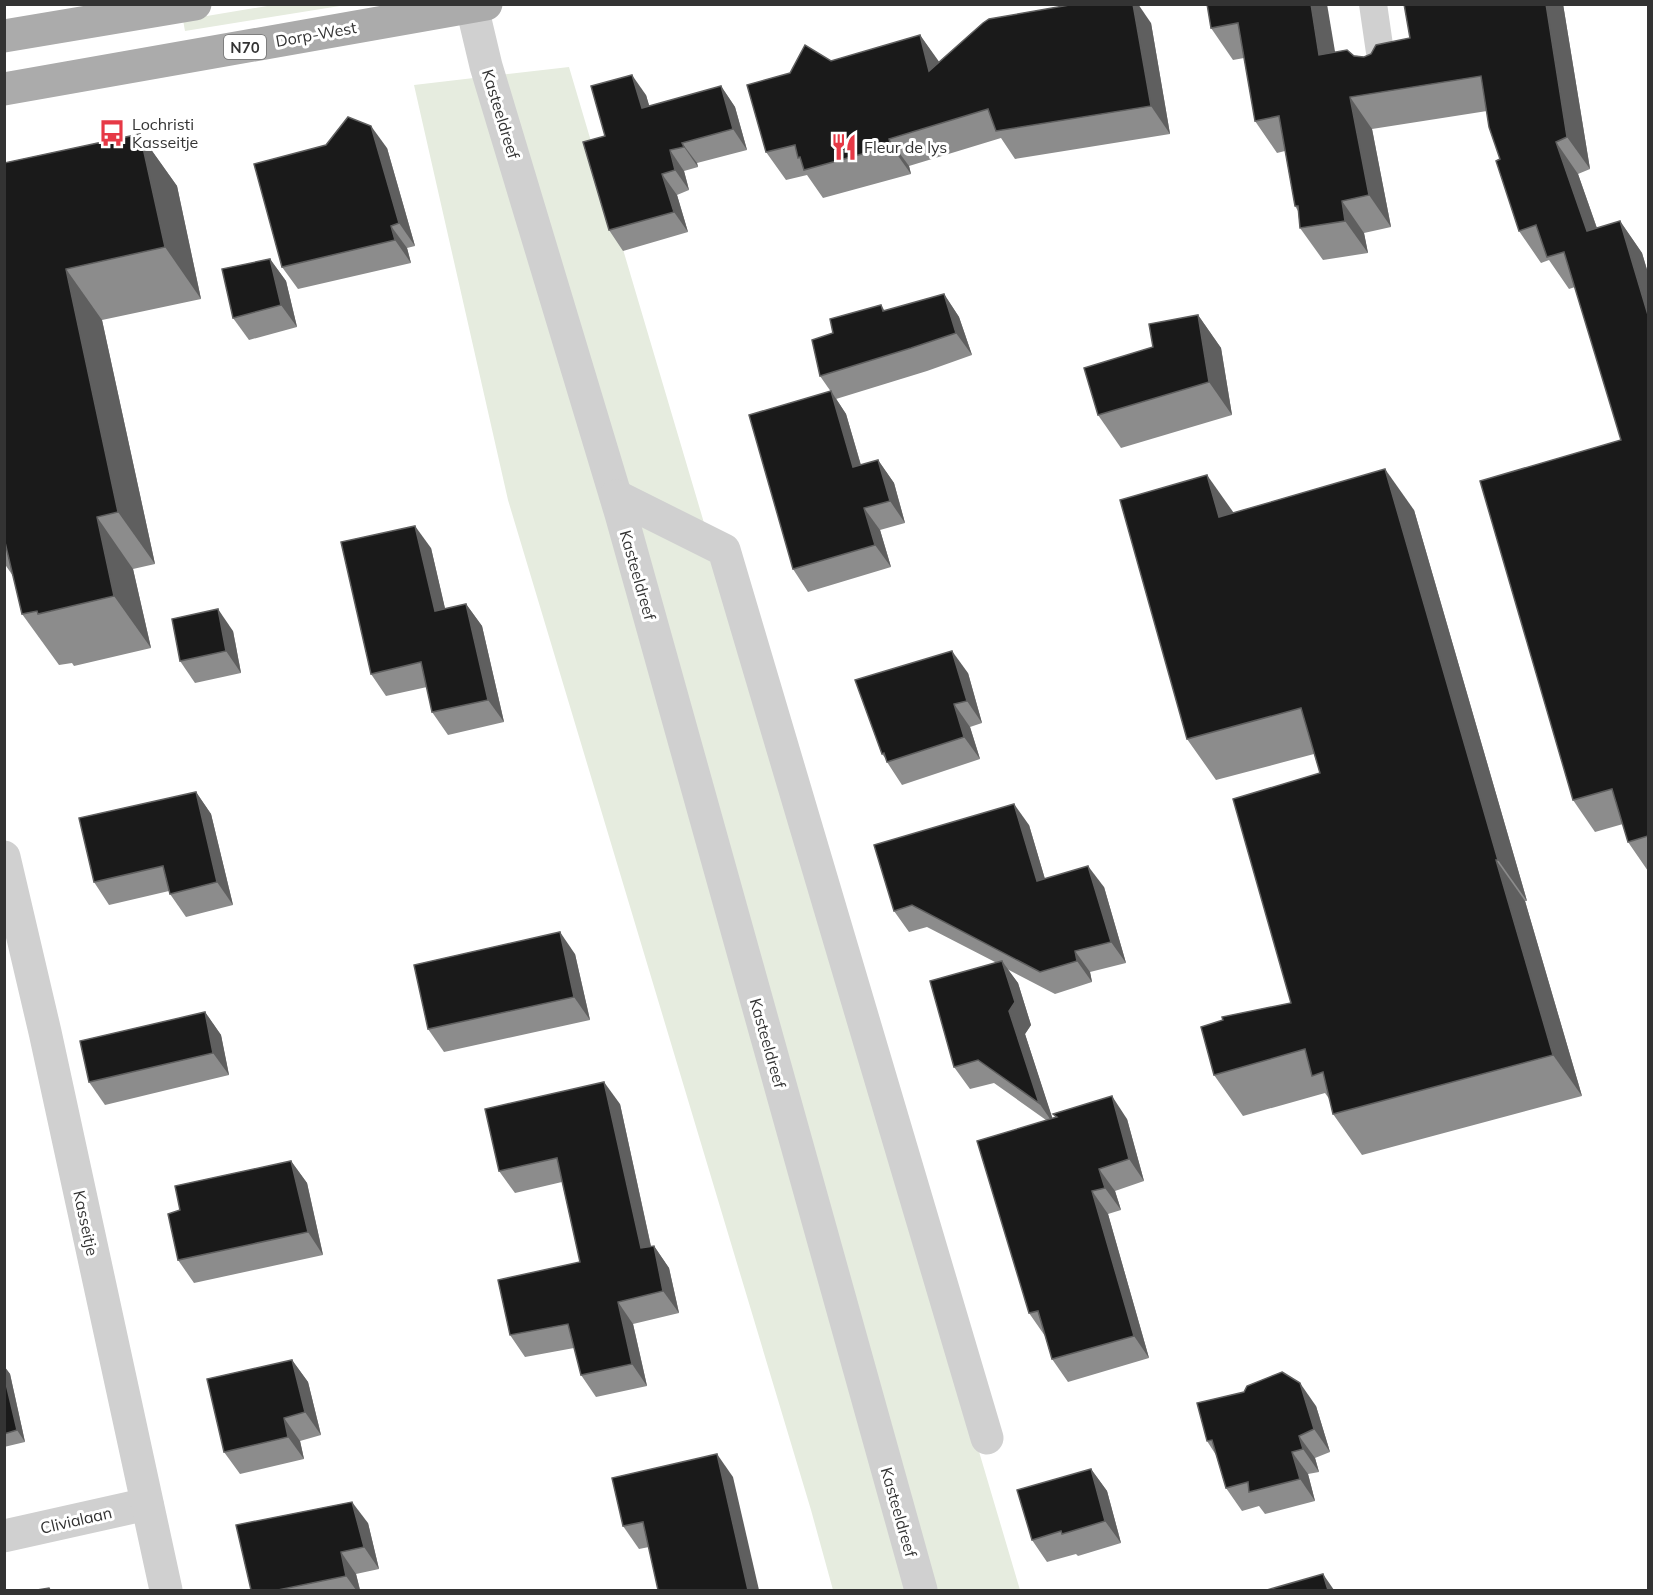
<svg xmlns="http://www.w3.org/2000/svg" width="1653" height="1595" viewBox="0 0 1653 1595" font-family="Mulish,sans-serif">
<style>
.green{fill:#e6ecdf}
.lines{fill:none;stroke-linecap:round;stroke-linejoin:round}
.service{stroke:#d0d0d0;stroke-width:28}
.minor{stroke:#d0d0d0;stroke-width:33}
.tertiary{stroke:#d0d0d0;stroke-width:33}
.primary{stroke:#ababab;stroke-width:33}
.wall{fill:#8c8c8c}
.shaded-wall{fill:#5f5f5f}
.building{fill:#1a1a1a;stroke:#5f5f5f;stroke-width:1.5}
.labels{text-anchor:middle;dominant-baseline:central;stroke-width:6;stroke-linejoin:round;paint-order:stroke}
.shield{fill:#fff;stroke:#707070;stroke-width:1.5}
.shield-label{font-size:15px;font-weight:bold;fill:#333}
.street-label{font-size:16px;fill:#333;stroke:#fff}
.poi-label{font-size:16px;fill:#333;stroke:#fff;text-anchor:start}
</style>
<rect width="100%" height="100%" fill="#fff"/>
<g class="green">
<path d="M 273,5 L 346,5 L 185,31 L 183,20 Z"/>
<path d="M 569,67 L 1020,1590 L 833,1590 L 811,1510 L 508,500 L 414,85 Z"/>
</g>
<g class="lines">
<path class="service" d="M 1373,4 L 1383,73"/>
<g class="minor">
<path d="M 472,7 L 486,66 L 621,514 L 921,1590"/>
<path d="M 616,496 L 724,550 L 987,1438"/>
<path d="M 4,1536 L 147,1504"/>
</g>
<path class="tertiary" d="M 4,857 L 45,1032 L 166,1590"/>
<g class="primary">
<path d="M 4,36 L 195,4"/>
<path d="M 4,89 L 486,4"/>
</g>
</g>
<g class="wall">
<path d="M 1207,4 L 1336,52 L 1364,57 L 1410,38 L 1404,4 L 1563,4 L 1590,169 L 1578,174 L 1597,228 L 1620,221 L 1642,253 L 1648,273 L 1648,871 L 1628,842 L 1623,824 L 1595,832 L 1573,800 L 1621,440 L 1575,287 L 1569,289 L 1549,260 L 1541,263 L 1519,231 L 1487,111 L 1372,129 L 1391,227 L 1364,233 L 1368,253 L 1323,260 L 1300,228 L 1298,211 L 1295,206 L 1285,151 L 1277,153 L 1255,121 L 1244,58 L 1233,60 L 1211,28 Z"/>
<path d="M 1151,23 L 1170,134 L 1015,159 L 1001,138 L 909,166 L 911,174 L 823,198 L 807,175 L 786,180 L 766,152 L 831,61 L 920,35 L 939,63 Z"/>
<path d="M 721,86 L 735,107 L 747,150 L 697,163 L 698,167 L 684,171 L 689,190 L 677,195 L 688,232 L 623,251 L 609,230 L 605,136 L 646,95 L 649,106 Z"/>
<path d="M 140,134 L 177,186 L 201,299 L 102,320 L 155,564 L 133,569 L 151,648 L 74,666 L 72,663 L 59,665 L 22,614 L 13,576 L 4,563 L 4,163 Z"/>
<path d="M 387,148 L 415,246 L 407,248 L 411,263 L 298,289 L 282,267 Z"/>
<path d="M 270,259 L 286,281 L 297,327 L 249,340 L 233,318 Z"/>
<path d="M 944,294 L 959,317 L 972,355 L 927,371 L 836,399 L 820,376 L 833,333 L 881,305 L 885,311 Z"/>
<path d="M 1198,315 L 1221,348 L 1232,415 L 1121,448 L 1098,415 L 1153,347 Z"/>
<path d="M 831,391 L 846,414 L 861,465 L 878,460 L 894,483 L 905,523 L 880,530 L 891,567 L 808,592 L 793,569 Z"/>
<path d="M 1414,510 L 1527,901 L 1525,901 L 1582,1096 L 1362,1155 L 1333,1114 L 1330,1100 L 1325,1093 L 1243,1116 L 1214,1075 L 1291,1003 L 1320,773 L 1314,754 L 1216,780 L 1187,739 L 1234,513 Z"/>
<path d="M 431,548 L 445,609 L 466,604 L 482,626 L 504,722 L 448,735 L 432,712 L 427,687 L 386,696 L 371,674 Z"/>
<path d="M 233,631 L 241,673 L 195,683 L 180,661 Z"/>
<path d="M 968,673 L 982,723 L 970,727 L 980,759 L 902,785 L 887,762 L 886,759 L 882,754 Z"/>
<path d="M 196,792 L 211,814 L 233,905 L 186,917 L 170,894 L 169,891 L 109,905 L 94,882 Z"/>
<path d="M 1029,825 L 1045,879 L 1104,887 L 1126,963 L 1090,972 L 1092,982 L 1055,994 L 1007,969 L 1018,983 L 1031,1025 L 1025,1034 L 1052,1118 L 1055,1117 L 1053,1114 L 1127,1119 L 1144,1181 L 1115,1191 L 1121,1210 L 1108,1214 L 1149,1358 L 1068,1382 L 1052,1359 L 1045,1336 L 1029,1313 L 1046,1120 L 994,1083 L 970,1089 L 954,1067 L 995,962 L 927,927 L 909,932 L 894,911 Z"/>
<path d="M 575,954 L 590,1020 L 444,1052 L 428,1029 Z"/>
<path d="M 205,1012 L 221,1035 L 229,1075 L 105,1105 L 89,1082 Z"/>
<path d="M 620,1104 L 651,1246 L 654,1246 L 669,1268 L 679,1313 L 633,1324 L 647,1386 L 596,1397 L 581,1375 L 574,1348 L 525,1357 L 510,1335 L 580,1262 L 562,1182 L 515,1193 L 499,1171 Z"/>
<path d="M 291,1161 L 307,1183 L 323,1255 L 194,1283 L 178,1260 L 180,1210 Z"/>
<path d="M 292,1360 L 308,1382 L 321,1435 L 300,1441 L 304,1459 L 240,1474 L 224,1452 Z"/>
<path d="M 4,1366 L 10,1374 L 25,1442 L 4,1447 Z"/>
<path d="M 1316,1406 L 1330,1452 L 1315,1458 L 1319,1472 L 1308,1474 L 1315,1501 L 1265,1514 L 1259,1506 L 1242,1511 L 1226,1488 L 1216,1455 L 1207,1441 Z"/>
<path d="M 1091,1469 L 1107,1491 L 1121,1543 L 1078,1556 L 1076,1554 L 1047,1562 L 1032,1540 Z"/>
<path d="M 733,1477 L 649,1547 L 639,1549 L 623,1526 Z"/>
<path d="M 368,1523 L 379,1569 L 356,1574 L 360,1590 L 251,1590 Z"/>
</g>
<g class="shaded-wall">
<path d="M 1133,4 L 1138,4 L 1151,23 L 1170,134 L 1151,106 Z"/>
<path d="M 1311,4 L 1327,4 L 1341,87 L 1319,55 Z"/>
<path d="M 1546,4 L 1563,4 L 1590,169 L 1567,137 Z"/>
<path d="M 920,35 L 940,63 L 929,71 Z"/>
<path d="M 632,75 L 646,95 L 656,128 L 642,108 Z"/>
<path d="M 721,86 L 735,107 L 747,150 L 733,129 Z"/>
<path d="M 1350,97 L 1372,129 L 1391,227 L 1369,195 Z"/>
<path d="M 371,126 L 387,148 L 415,246 L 399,223 Z"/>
<path d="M 140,134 L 177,186 L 201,299 L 165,247 Z"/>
<path d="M 889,139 L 909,166 L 911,174 L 891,146 Z"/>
<path d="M 1556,142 L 1578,174 L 1609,263 L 1587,231 Z"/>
<path d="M 682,143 L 697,163 L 698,167 L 684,147 Z"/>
<path d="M 670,150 L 684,171 L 689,190 L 675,170 Z"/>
<path d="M 662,174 L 677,195 L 688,232 L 674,212 Z"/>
<path d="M 1342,201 L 1364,233 L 1368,253 L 1345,221 Z"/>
<path d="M 1620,221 L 1642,253 L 1648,273 L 1648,315 Z"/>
<path d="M 391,226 L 407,248 L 411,263 L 395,240 Z"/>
<path d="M 270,259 L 286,281 L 297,327 L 281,305 Z"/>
<path d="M 66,269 L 102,320 L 155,564 L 118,512 Z"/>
<path d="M 944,294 L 959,317 L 972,355 L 956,333 Z"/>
<path d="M 1198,315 L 1221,348 L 1232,415 L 1209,382 Z"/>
<path d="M 831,391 L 846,414 L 868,490 L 853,467 Z"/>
<path d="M 878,460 L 894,483 L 905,523 L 890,501 Z"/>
<path d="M 1385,469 L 1414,510 L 1527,901 L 1498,860 Z"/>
<path d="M 1207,475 L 1236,516 L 1219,517 Z"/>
<path d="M 864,508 L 880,530 L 891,567 L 875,545 Z"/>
<path d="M 97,517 L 133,569 L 151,648 L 114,596 Z"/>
<path d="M 415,526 L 431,548 L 451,634 L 435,611 Z"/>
<path d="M 466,604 L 482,626 L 504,722 L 488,700 Z"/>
<path d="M 218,609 L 233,631 L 241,673 L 226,651 Z"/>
<path d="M 952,651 L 968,673 L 982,723 L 967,701 Z"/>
<path d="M 954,704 L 970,727 L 980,759 L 964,737 Z"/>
<path d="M 196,792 L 211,814 L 233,905 L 217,882 Z"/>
<path d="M 1014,804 L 1029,825 L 1052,903 L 1037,881 Z"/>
<path d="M 1496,860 L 1525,901 L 1582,1096 L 1553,1055 Z"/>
<path d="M 1088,866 L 1104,887 L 1126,963 L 1111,942 Z"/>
<path d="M 560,932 L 575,954 L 590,1020 L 574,997 Z"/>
<path d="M 1075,951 L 1090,972 L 1092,982 L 1077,961 Z"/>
<path d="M 1002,961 L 1018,983 L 1031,1025 L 1025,1034 L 1055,1126 L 1039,1103 L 1009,1011 Z"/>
<path d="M 205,1012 L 221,1035 L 229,1075 L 213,1053 Z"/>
<path d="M 604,1082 L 620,1104 L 656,1270 L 641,1248 Z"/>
<path d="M 1112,1096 L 1127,1119 L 1144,1181 L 1129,1159 Z"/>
<path d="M 291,1161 L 307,1183 L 323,1255 L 308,1232 Z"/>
<path d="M 1099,1169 L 1115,1191 L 1121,1210 L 1105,1188 Z"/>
<path d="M 1092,1191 L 1108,1214 L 1149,1358 L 1134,1336 Z"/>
<path d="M 654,1246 L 669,1268 L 679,1313 L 663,1291 Z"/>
<path d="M 618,1302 L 633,1324 L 647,1386 L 632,1364 Z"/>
<path d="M 292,1360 L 308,1382 L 321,1435 L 305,1412 Z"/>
<path d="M 4,1366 L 10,1374 L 25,1442 L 17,1430 L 4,1375 Z"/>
<path d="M 1300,1383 L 1316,1406 L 1330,1452 L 1314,1429 Z"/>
<path d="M 284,1418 L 300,1441 L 304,1459 L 288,1437 Z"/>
<path d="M 1299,1436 L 1315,1458 L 1319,1472 L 1303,1449 Z"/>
<path d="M 1292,1452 L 1308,1474 L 1315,1501 L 1300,1479 Z"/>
<path d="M 717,1454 L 733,1477 L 759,1590 L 748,1590 Z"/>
<path d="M 1091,1469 L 1107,1491 L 1121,1543 L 1105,1521 Z"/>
<path d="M 352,1502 L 368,1523 L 379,1569 L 364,1547 Z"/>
<path d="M 341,1552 L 356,1574 L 360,1590 L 356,1590 L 346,1576 Z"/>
<path d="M 1323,1574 L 1334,1590 L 1328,1590 Z"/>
</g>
<g class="building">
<path d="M 1075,4 L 1133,4 L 1151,106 L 996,131 L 988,109 L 889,139 L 891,146 L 804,170 L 800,157 L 798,158 L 795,145 L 766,152 L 747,85 L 790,73 L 805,45 L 831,61 L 920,35 L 929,71 L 983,23 L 989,19 Z"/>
<path d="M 1207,4 L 1311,4 L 1319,55 L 1347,50 L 1354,56 L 1364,57 L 1371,54 L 1376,45 L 1410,38 L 1404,4 L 1546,4 L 1567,137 L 1556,142 L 1587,231 L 1620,221 L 1648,315 L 1648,836 L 1628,842 L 1612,789 L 1573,800 L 1480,481 L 1621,440 L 1564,252 L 1547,257 L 1536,225 L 1519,231 L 1496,161 L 1500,159 L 1489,127 L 1481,76 L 1350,97 L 1369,195 L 1342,201 L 1345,221 L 1300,228 L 1298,206 L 1295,206 L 1279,116 L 1255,121 L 1238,23 L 1211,28 Z"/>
<path d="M 632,75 L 642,108 L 721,86 L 733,129 L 682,143 L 684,147 L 670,150 L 675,170 L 662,174 L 674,212 L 609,230 L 583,142 L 605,136 L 591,86 Z"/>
<path d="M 348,117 L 371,126 L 399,223 L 391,226 L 395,240 L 282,267 L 254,164 L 326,145 Z"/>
<path d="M 140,134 L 165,247 L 66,269 L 118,512 L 97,517 L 114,596 L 38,614 L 37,611 L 22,614 L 4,538 L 4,163 Z"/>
<path d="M 270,259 L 281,305 L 233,318 L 222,269 Z"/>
<path d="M 944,294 L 956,333 L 911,348 L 820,376 L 812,340 L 833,333 L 830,319 L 881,305 L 883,311 Z"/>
<path d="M 1198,315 L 1209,382 L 1098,415 L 1084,368 L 1153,347 L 1149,324 Z"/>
<path d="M 831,391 L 853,467 L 878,460 L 890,501 L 864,508 L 875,545 L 793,569 L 749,415 Z"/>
<path d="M 1385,469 L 1498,860 L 1496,860 L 1553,1055 L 1333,1114 L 1323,1072 L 1312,1076 L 1305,1049 L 1214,1075 L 1201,1027 L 1223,1020 L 1222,1017 L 1291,1003 L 1233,799 L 1320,773 L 1301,708 L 1187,739 L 1120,500 L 1207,475 L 1219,517 Z"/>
<path d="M 415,526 L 435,611 L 466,604 L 488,700 L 432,712 L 421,662 L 371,674 L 341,542 Z"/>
<path d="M 218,609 L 226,651 L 180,661 L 172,619 Z"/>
<path d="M 952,651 L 967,701 L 954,704 L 964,737 L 887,762 L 884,753 L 882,754 L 855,680 Z"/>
<path d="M 196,792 L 217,882 L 170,894 L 163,866 L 94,882 L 79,818 Z"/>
<path d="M 1014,804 L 1037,881 L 1088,866 L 1111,942 L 1075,951 L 1077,961 L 1040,972 L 912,905 L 894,911 L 874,845 Z"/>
<path d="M 560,932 L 574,997 L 428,1029 L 414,965 Z"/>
<path d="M 1002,961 L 1015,1002 L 1009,1011 L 1039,1103 L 978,1060 L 954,1067 L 930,981 Z"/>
<path d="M 205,1012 L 213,1053 L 89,1082 L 80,1041 Z"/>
<path d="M 604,1082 L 641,1248 L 654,1246 L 663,1291 L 618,1302 L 632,1364 L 581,1375 L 568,1324 L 510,1335 L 498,1280 L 580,1262 L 557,1158 L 499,1171 L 485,1109 Z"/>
<path d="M 1112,1096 L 1129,1159 L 1099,1169 L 1105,1188 L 1092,1191 L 1134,1336 L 1052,1359 L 1038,1311 L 1029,1313 L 977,1141 L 1057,1117 L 1053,1114 Z"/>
<path d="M 291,1161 L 308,1232 L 178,1260 L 168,1214 L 180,1210 L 175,1186 Z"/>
<path d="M 292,1360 L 305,1412 L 284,1418 L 288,1437 L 224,1452 L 207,1379 Z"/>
<path d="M 1282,1372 L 1300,1383 L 1314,1429 L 1299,1436 L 1303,1449 L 1292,1452 L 1300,1479 L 1249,1492 L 1248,1482 L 1226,1488 L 1212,1440 L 1207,1441 L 1197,1403 L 1244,1392 L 1247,1386 Z"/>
<path d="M 4,1375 L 17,1430 L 4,1434 Z"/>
<path d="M 717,1454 L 748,1590 L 658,1590 L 643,1522 L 623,1526 L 612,1478 Z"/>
<path d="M 1091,1469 L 1105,1521 L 1062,1534 L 1061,1531 L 1032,1540 L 1017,1490 Z"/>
<path d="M 352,1502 L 364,1547 L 341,1552 L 346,1576 L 278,1590 L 251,1590 L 236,1525 Z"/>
<path d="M 1323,1574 L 1328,1590 L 1267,1590 Z"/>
<path d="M 49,1588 L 50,1590 L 37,1590 Z"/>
</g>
<defs>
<symbol id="bus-bare" viewBox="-9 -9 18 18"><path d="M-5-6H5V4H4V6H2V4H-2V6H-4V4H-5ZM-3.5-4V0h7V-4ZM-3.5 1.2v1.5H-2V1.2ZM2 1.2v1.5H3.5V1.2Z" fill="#e63946" stroke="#fff" stroke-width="2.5" paint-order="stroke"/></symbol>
<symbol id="restaurant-bare" viewBox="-9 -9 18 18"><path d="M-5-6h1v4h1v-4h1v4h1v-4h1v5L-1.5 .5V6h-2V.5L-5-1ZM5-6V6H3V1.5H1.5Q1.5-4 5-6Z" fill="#e63946" stroke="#fff" stroke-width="2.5" paint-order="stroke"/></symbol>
</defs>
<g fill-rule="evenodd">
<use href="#bus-bare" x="93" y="114" width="38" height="38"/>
<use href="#restaurant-bare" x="825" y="128" width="38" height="38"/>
</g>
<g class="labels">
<rect class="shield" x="224" y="35" width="42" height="24" rx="4.5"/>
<g class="shield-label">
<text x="245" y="47">N70</text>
</g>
<g class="street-label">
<text transform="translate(316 34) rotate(-10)">Dorp-West</text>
<text transform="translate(501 114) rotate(73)">Kasteeldreef</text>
<text transform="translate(638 575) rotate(74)">Kasteeldreef</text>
<text transform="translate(768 1043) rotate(74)">Kasteeldreef</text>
<text transform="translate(86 1223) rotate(78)">Kasseitje</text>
<text transform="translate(899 1512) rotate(74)">Kasteeldreef</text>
<text transform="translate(76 1520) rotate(-13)">Clivialaan</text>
</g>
<g class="poi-label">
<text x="132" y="124">Lochristi<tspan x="132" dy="18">Kasseitje</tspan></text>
<text x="864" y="147">Fleur de lys</text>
</g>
</g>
<rect width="1653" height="1595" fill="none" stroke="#333333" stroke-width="12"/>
</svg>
